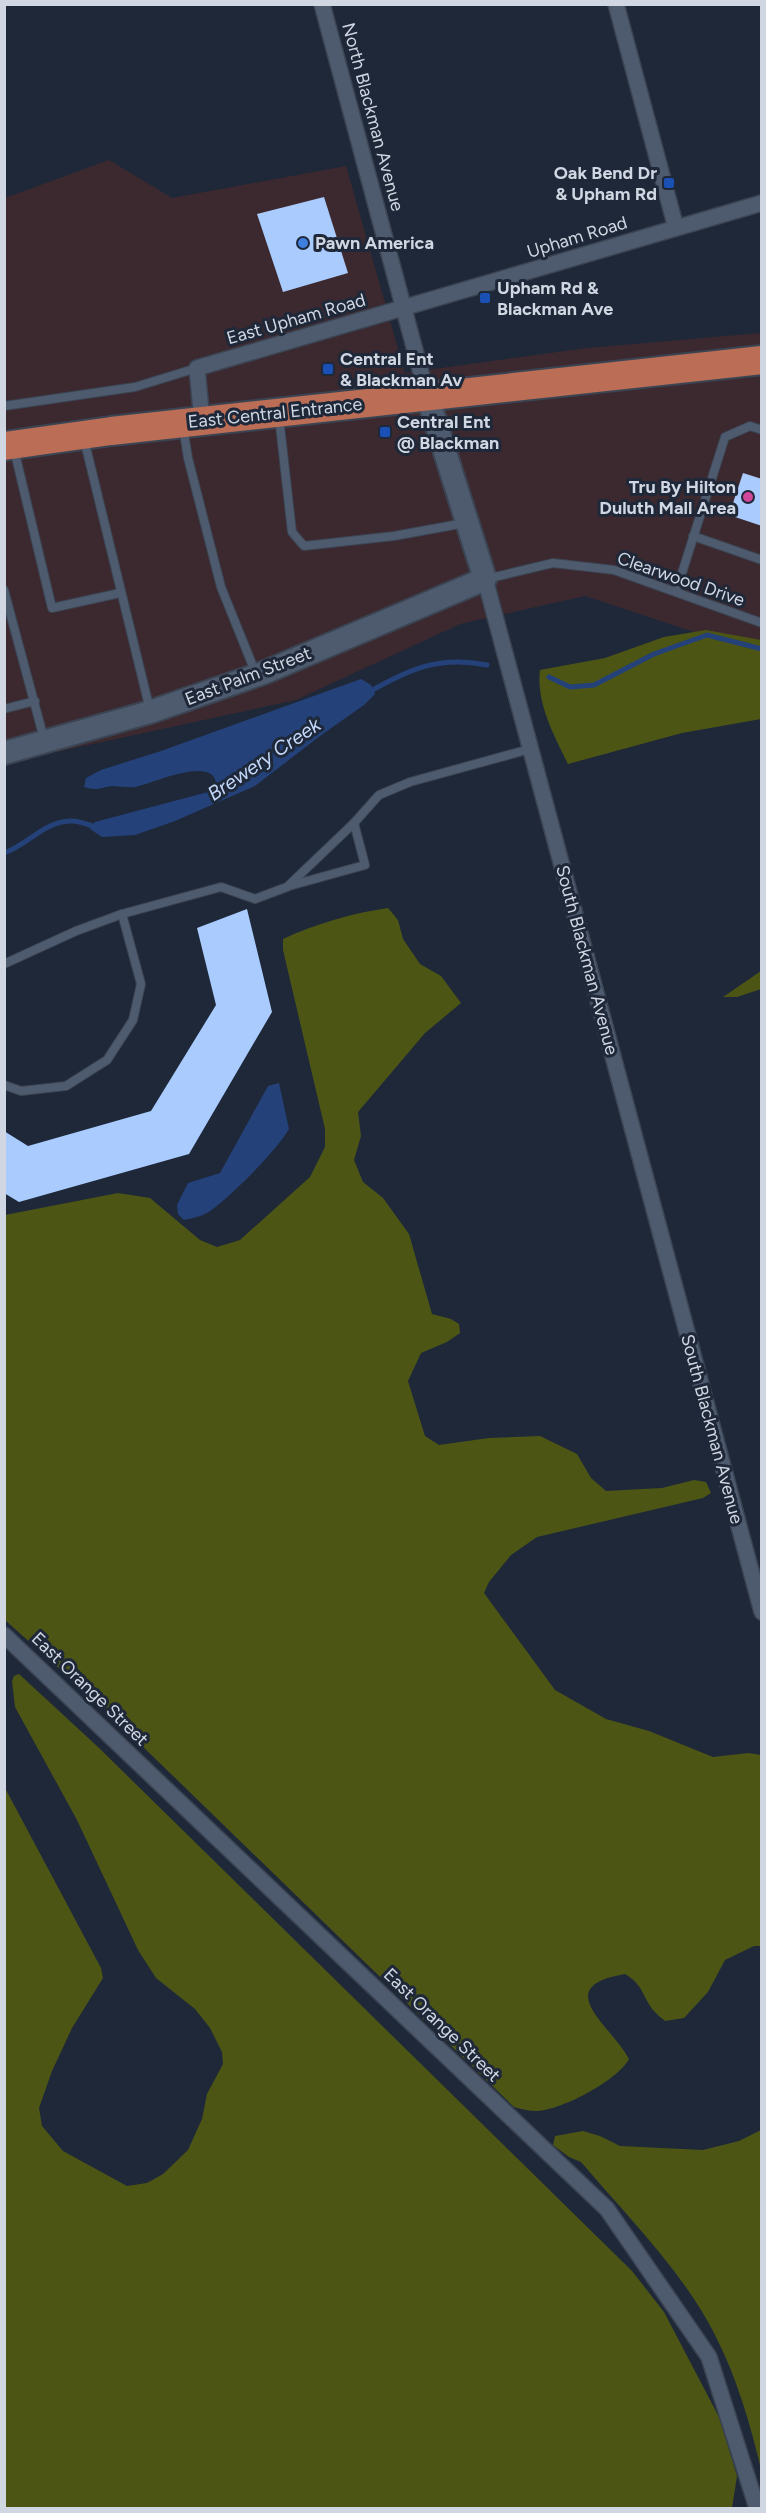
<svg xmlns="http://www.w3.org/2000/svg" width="766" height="2513" viewBox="0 0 766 2513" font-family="Figtree,sans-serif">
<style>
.commercial{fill:#3c292f}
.green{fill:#4d5515}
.water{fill:#244279}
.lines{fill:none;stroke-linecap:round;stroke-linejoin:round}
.stream{stroke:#244279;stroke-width:5}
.building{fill:#aacbfe}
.lane-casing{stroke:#3b4452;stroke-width:10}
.street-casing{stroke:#3b4452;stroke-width:18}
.secondary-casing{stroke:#3b4452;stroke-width:26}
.highway-casing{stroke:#3b4452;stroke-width:32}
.lane{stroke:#4e5a6e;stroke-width:8}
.street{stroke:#4e5a6e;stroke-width:15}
.secondary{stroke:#4e5a6e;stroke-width:22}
.highway{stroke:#bb6d56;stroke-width:28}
.transit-dot{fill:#1a4fb4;stroke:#1e2839;stroke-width:2}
.shop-dot{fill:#3f7fe0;stroke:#1e2839;stroke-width:2}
.hotel-dot{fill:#d1479c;stroke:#1e2839;stroke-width:2}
.labels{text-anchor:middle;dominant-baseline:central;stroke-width:6;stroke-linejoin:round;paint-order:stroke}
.street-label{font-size:18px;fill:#d0d7e2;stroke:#1e2839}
.poi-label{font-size:18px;font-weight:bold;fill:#d0d7e2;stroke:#1e2839;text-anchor:start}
.water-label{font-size:20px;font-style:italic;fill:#c4d8fa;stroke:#1e2839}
</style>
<rect width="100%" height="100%" fill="#1e2839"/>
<path class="commercial" d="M 109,160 L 172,198 L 346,166 L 405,373 L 587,348 L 761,333 L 761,654 L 585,596 L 460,624 L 296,700 L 5,763 L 5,198 Z"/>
<g class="green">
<path d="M 706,630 L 761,640 L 761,719 L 682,733 L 568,764 C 554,735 536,703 540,670 L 605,658 L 664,637 Z"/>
<path d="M 388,908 L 398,920 L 403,939 L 420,964 L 441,976 L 461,1003 L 425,1033 L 358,1112 L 361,1136 L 354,1160 L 363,1182 L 383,1198 L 409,1234 L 432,1314 L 451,1319 L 459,1324 L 460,1333 L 447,1342 L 421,1353 L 408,1381 L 425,1436 L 439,1445 L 489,1438 L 540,1436 L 577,1454 L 591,1478 L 606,1491 L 662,1488 L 694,1480 L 706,1482 L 711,1493 L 703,1498 L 537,1537 L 511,1555 L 489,1582 L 484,1593 L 555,1690 L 606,1719 L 649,1731 L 713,1757 L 748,1753 L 761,1755 L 761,1946 L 754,1946 L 725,1960 L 708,1992 L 684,2018 L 665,2021 C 662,2018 657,2015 654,2011 C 642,1997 644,1985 625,1974 C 549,1987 611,2025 629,2059 C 618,2080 562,2110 537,2111 C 528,2111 521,2109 514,2107 L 101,1706 L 5,1620 L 5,1215 L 118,1193 L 150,1198 L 200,1240 L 217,1247 L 240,1240 L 310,1177 L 325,1147 L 325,1129 L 283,950 L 283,939 C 315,924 353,913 388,908 Z"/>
<path d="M 761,971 L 761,989 L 737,997 L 723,997 Z"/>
<path d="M 19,1674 L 98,1747 L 632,2271 L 664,2312 L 719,2417 L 737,2476 L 732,2508 L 5,2508 L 5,1788 L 101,1968 L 103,1978 L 72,2028 L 52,2071 L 39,2108 L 42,2126 L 63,2151 L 127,2186 L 147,2183 L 163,2174 L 188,2150 L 202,2119 L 207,2094 L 223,2064 L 222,2052 L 210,2028 L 195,2009 L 156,1978 L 138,1950 L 77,1820 L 15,1707 L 12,1681 L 14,1676 Z"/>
<path d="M 761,2130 L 761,2469 C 750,2423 737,2378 715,2335 C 684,2273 627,2216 581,2162 L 569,2157 L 553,2145 L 555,2136 L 583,2131 L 600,2136 L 620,2146 L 703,2150 L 739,2141 Z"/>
</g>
<g class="water">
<path d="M 361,679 L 371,685 L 375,694 L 364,705 L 320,736 L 255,786 L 175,821 L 135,835 L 102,837 L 90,829 L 95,822 L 208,792 L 216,788 C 219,752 152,784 135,787 C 127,788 119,786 112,786 C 99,788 98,791 84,787 L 86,778 L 101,770 L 161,751 Z"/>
<path d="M 279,1083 L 289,1129 C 278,1149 227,1201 207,1213 C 200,1217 192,1218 184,1220 L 178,1214 L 177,1205 L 188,1183 L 220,1173 L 268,1086 Z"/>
</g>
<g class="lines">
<g class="stream">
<path d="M 549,677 L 570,687 L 594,685 L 654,654 L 707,635 L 762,649"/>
<path d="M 367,693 C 409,670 437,655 487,665"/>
<path d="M 4,853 C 28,845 43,822 70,821 C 80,820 88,826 98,827"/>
</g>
</g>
<g class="building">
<path d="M 324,197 L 348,273 L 283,292 L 257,214 Z"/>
<path d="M 743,473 L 762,479 L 762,526 L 729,515 Z"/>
<path d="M 247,909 L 272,1012 L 189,1154 L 19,1202 L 4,1193 L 4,1131 L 28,1146 L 151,1111 L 216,1005 L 197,928 Z"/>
</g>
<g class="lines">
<defs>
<g id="lane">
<path d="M 4,406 L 135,387 L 197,368"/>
<path d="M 279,417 L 292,532 L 304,546 L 394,536 L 465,523"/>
<path d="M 183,427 L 188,458 L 221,587 L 256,674"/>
<path d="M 84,439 L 150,710"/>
<path d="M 14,449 L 52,608 L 120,593"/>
<path d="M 693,536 L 762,560"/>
<path d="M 486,579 L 553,563 L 614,570 L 762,623"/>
<path d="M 4,590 L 44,739"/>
<path d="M 676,592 L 725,437 L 750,426 L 762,430"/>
<path d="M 4,709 L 35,701"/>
<path d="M 289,886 L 365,865 L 354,823"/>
<path d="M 4,964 L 76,931 L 122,914 L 221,887 L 255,899 L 287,887 L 354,823 L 379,795 L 410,782 L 530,749"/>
<path d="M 4,1085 L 21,1091 L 66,1086 L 107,1060 L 133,1020 L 141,984 L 122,914"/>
</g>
<g id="street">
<path d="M 322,4 L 427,395"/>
<path d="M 616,4 L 676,228"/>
<path d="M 202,421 L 197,368 L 762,203"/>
<path d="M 485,579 L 762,1612"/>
<path d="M 4,1635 L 607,2209 L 709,2357 L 757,2508"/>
</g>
<path id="secondary" d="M 4,753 L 150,712 L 263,673 L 485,579 L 427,395"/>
<path id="highway" d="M 4,446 L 111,431 L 762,360"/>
</defs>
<use href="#lane" class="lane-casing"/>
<use href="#street" class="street-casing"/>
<use href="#secondary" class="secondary-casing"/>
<use href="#highway" class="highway-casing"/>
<use href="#lane" class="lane"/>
<use href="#street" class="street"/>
<use href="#secondary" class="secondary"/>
<use href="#highway" class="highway"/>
</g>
<g class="transit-dot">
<rect x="663" y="177" width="12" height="12" rx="3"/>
<rect x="479" y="292" width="12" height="12" rx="3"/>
<rect x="322" y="363" width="12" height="12" rx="3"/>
<rect x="379" y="426" width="12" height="12" rx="3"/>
</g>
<circle class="shop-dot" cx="303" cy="243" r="6"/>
<circle class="hotel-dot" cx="748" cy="497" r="6"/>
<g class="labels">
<g class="street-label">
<text transform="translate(373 117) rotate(75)">North Blackman Avenue</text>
<text transform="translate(577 237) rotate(-17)">Upham Road</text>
<text transform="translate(296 319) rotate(-16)">East Upham Road</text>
<text transform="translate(275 413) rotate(-6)">East Central Entrance</text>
<text transform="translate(681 579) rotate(19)">Clearwood Drive</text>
<text transform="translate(248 676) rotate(-21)">East Palm Street</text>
<text transform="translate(587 960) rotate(75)">South Blackman Avenue</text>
<text transform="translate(712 1429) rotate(75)">South Blackman Avenue</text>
<text transform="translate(90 1689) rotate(44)">East Orange Street</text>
<text transform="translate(442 2025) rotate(44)">East Orange Street</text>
</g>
<g class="poi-label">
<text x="657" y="173" text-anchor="end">Oak Bend Dr<tspan x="657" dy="21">&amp; Upham Rd</tspan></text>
<text x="315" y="243">Pawn America</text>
<text x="497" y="288">Upham Rd &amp;<tspan x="497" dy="21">Blackman Ave</tspan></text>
<text x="340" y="359">Central Ent<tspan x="340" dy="21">&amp; Blackman Av</tspan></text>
<text x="397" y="422">Central Ent<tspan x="397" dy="21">@ Blackman</tspan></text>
<text x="736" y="487" text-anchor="end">Tru By Hilton<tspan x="736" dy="21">Duluth Mall Area</tspan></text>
</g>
<g class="water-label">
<text transform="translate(264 759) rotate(-34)">Brewery Creek</text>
</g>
</g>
<rect width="766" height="2513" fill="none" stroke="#d0d7e2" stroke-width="12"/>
</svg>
